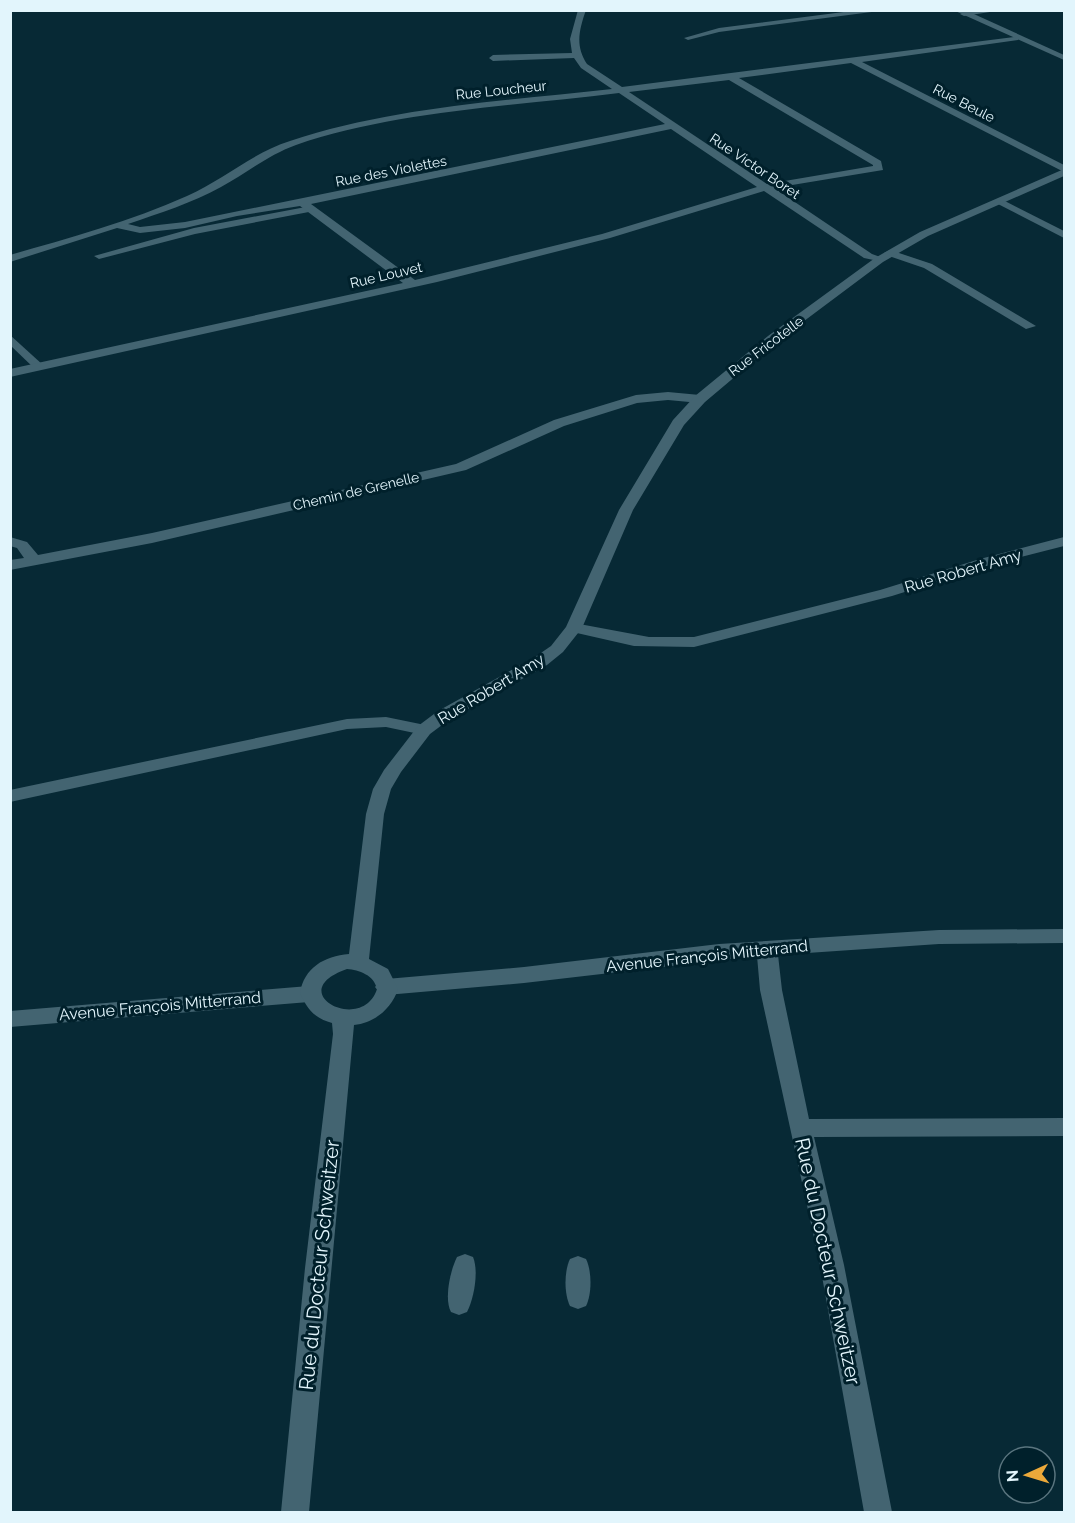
<svg xmlns="http://www.w3.org/2000/svg" width="1075" height="1523" viewBox="0 0 1075 1523" font-family="Raleway,sans-serif">
<style>
.lines{fill:none;stroke-linecap:round;stroke-linejoin:round}
.lane{fill:#436471;fill-rule:evenodd}
.street{fill:#436471;fill-rule:evenodd}
.secondary{fill:#436471;fill-rule:evenodd}
.labels{text-anchor:middle;dominant-baseline:central;stroke-width:6;stroke-linejoin:round;paint-order:stroke}
.far-street-label{font-size:14px;fill:#e2f5fc;stroke:#00202b}
.street-label{font-size:16px;fill:#e2f5fc;stroke:#00202b}
.near-street-label{font-size:20px;fill:#e2f5fc;stroke:#00202b}
</style>
<rect width="100%" height="100%" fill="#072935"/>
<g class="lines">
<g class="lane">
<path d="M 978,10 L 990,12 L 964,16 L 960,14 Z"/>
<path d="M 999,198 L 1064,231 L 1064,238 L 996,203 L 994,201 Z"/>
<path d="M 311,206 L 314,207 L 314,211 L 195,234 L 99,259 L 94,256 L 194,228 Z"/>
<path d="M 10,335 L 43,365 L 43,369 L 35,369 L 10,345 Z"/>
<path d="M 465,1254 L 473,1257 C 479,1271 474,1299 467,1312 L 459,1315 L 451,1312 C 444,1299 450,1271 457,1257 Z"/>
<path d="M 578,1256 L 586,1259 C 592,1271 592,1294 586,1306 L 578,1309 L 570,1306 C 564,1294 564,1271 570,1259 Z"/>
</g>
<g class="street">
<path d="M 578,10 L 586,10 C 579,30 575,46 587,64 L 622,87 L 1021,36 L 1018,40 L 862,62 L 1064,165 L 1064,172 L 851,63 L 739,78 L 881,161 L 883,170 L 774,188 L 872,254 L 883,258 L 883,262 L 864,258 L 764,191 L 610,238 L 437,282 L 10,377 L 10,369 L 403,283 L 300,206 L 237,216 L 185,228 L 140,233 L 117,228 L 10,262 L 10,255 C 69,238 131,221 187,196 C 223,180 252,153 290,141 C 393,107 505,101 612,89 L 581,68 L 574,58 L 493,61 L 489,58 L 493,55 L 572,53 L 570,39 ZM 729,80 L 873,165 L 873,166 L 767,184 L 629,92 ZM 619,93 L 665,124 L 185,222 L 140,227 L 128,224 C 160,213 192,203 221,187 C 247,173 268,155 296,145 C 394,111 515,106 619,93 ZM 671,129 L 757,187 L 602,234 L 415,280 L 311,204 Z"/>
<path d="M 859,10 L 887,10 L 719,32 L 688,40 L 684,38 L 719,28 Z"/>
<path d="M 890,250 L 932,264 L 1036,326 L 1026,329 L 924,268 L 886,255 L 884,253 Z"/>
<path d="M 668,392 L 700,395 L 707,399 L 700,403 L 668,400 L 637,403 L 564,426 L 466,470 L 152,543 L 10,570 L 10,560 L 24,558 L 17,548 L 10,546 L 10,537 L 27,542 L 38,555 L 152,533 L 456,464 L 554,420 L 636,395 Z"/>
<path d="M 1064,537 L 1064,546 L 990,565 L 892,596 L 694,647 L 634,646 L 568,631 L 566,628 L 574,623 L 649,637 L 694,637 L 880,590 L 980,559 Z"/>
<path d="M 386,717 L 430,726 L 433,730 L 424,735 L 386,727 L 347,729 L 10,802 L 10,790 L 347,719 Z"/>
<path d="M 1064,929 L 1064,943 L 939,944 L 778,955 L 782,990 L 809,1119 L 1064,1118 L 1064,1136 L 814,1137 L 844,1265 L 892,1512 L 864,1512 L 820,1265 L 760,990 L 757,956 L 524,983 L 386,995 L 379,992 L 375,987 L 379,982 L 386,979 L 524,967 L 719,944 L 939,930 Z"/>
<path d="M 309,986 L 316,988 L 320,994 L 316,1000 L 309,1002 L 10,1027 L 10,1011 Z"/>
</g>
<g class="secondary">
<path d="M 953,10 L 965,10 L 1064,55 L 1064,60 Z"/>
<path d="M 1064,169 L 1064,176 L 928,236 L 883,262 L 776,342 L 705,402 L 684,425 L 633,510 L 582,628 L 563,652 L 547,665 L 450,719 L 430,734 L 401,772 L 391,789 L 384,814 L 369,959 L 388,969 L 398,989 C 392,1008 375,1023 354,1025 L 309,1512 L 281,1512 L 305,1268 L 333,1034 L 332,1023 C 314,1018 307,1009 300,993 C 304,968 324,956 349,954 L 366,814 L 373,789 L 384,770 L 418,726 L 438,711 L 535,657 L 551,646 L 566,627 L 619,510 L 673,420 L 695,396 L 768,336 L 875,258 L 920,232 ZM 347,969 C 359,970 374,975 377,989 C 362,1035 281,992 347,969 Z"/>
</g>
</g>
<g class="labels">
<g class="far-street-label">
<text transform="translate(501 90) rotate(-6)">Rue Loucheur</text>
<text transform="translate(964 103) rotate(27)">Rue Beule</text>
<text transform="translate(755 166) rotate(34)">Rue Victor Boret</text>
<text transform="translate(391 171) rotate(-11)">Rue des Violettes</text>
<text transform="translate(386 275) rotate(-13)">Rue Louvet</text>
<text transform="translate(766 346) rotate(-37)">Rue Fricotelle</text>
<text transform="translate(356 491) rotate(-13)">Chemin de Grenelle</text>
</g>
<g class="street-label">
<text transform="translate(963 571) rotate(-16)">Rue Robert Amy</text>
<text transform="translate(491 689) rotate(-31)">Rue Robert Amy</text>
<text transform="translate(707 956) rotate(-6)">Avenue François Mitterrand</text>
<text transform="translate(160 1006) rotate(-5)">Avenue François Mitterrand</text>
</g>
<g class="near-street-label">
<text transform="translate(828 1261) rotate(78)">Rue du Docteur Schweitzer</text>
<text transform="translate(319 1265) rotate(-84)">Rue du Docteur Schweitzer</text>
</g>
</g>
<rect width="1075" height="1523" fill="none" stroke="#e2f5fc" stroke-width="24"/>
<g transform="translate(1027 1475) rotate(266)"><circle r="28" fill="#00202b" stroke="#5a757f" stroke-width="1.5"/>
<path d="M0-4.5L10 22L0 15L-10 22Z" fill="#eba93a"/>
<text y="-9" font-size="16" font-weight="bold" text-anchor="middle" fill="#e2f5fc">N</text>
</g>
</svg>
